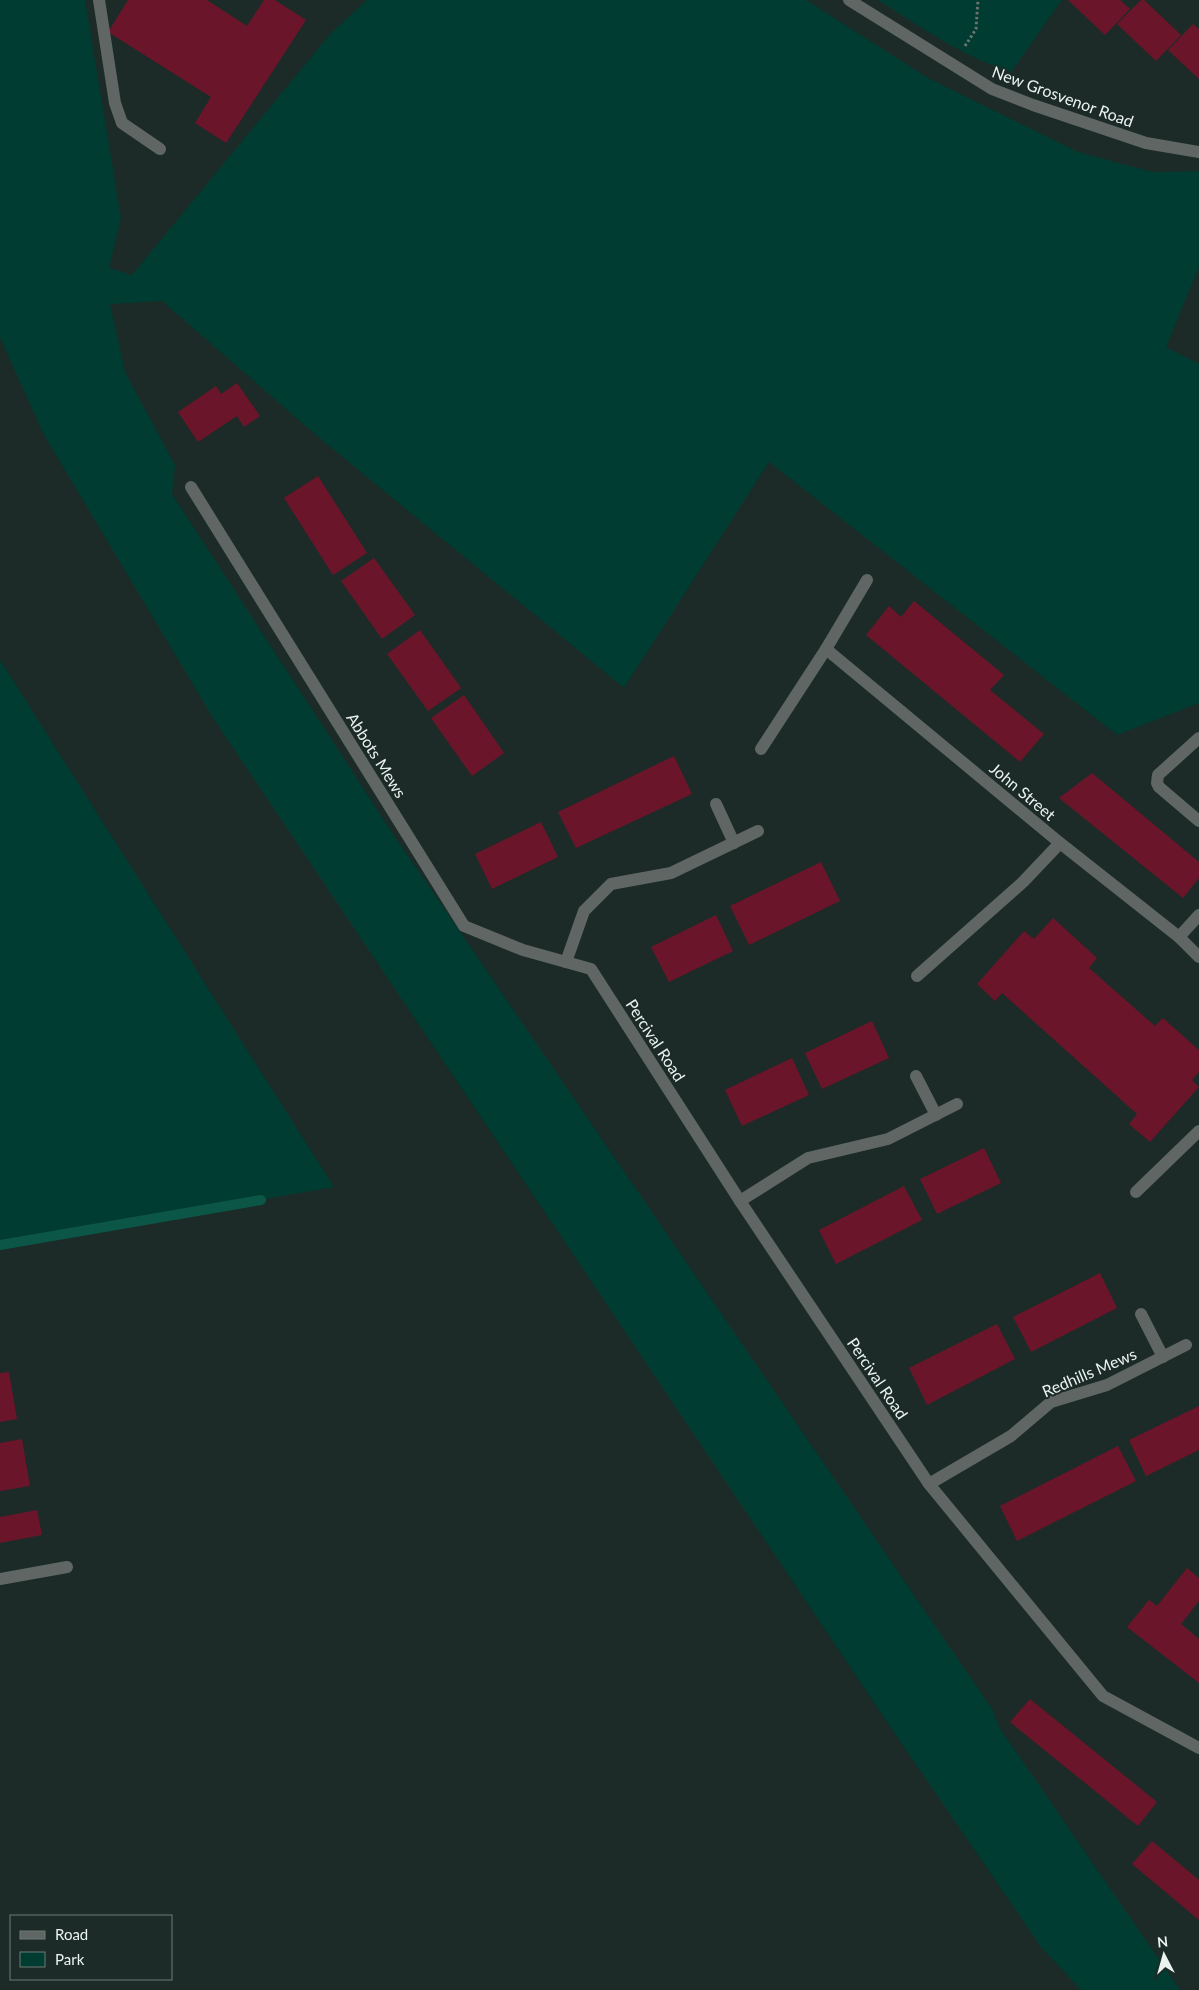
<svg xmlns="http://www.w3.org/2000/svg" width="1199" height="1990" viewBox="0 0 1199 1990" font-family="Lato,sans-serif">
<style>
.green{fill:#003c31}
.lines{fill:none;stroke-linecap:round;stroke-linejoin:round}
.stream{stroke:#0c5648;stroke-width:10}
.building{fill:#6b152a}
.path{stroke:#687571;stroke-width:3;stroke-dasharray:2.5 2.5;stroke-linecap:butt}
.service{stroke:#5f6664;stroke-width:12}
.minor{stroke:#5f6664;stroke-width:12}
.labels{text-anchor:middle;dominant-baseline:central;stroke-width:4;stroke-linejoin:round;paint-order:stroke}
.street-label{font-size:16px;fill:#eaf3f0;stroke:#1c2b27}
</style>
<rect width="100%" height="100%" fill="#1c2b27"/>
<g class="green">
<path d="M 0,0 L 85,0 L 121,218 L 109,268 L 132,275 L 331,33 L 367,0 L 806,0 L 928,78 L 1078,152 L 1152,172 L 1199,171 L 1199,267 L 1166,347 L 1199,364 L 1199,703 L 1117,735 L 769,462 L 624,688 L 317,436 L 162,301 L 110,304 L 125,372 L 175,465 L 172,494 L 391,831 L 992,1709 L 999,1727 L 1180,1990 L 1081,1990 L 1041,1947 L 891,1728 L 213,718 L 44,435 L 0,338 Z"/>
<path d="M 878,0 L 1062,0 L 1011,72 C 963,57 921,27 878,0 Z"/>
<path d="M 0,660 L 334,1187 L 0,1245 Z"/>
</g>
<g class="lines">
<path class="stream" d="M 0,1245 L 261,1200"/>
</g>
<g class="building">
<path d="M 128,0 L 207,0 L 247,26 L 264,0 L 275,0 L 306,20 L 226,143 L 195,123 L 211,97 L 108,32 Z"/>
<path d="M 1068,0 L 1120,0 L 1130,9 L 1105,35 Z"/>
<path d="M 1141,0 L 1144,0 L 1181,35 L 1156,61 L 1117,24 Z"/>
<path d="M 1193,24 L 1199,29 L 1199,79 L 1168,50 Z"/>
<path d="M 237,383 L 260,416 L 244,427 L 237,416 L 198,442 L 178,412 L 216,386 L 221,394 Z"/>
<path d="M 318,476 L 367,553 L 333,575 L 284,498 Z"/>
<path d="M 374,558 L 415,615 L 382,639 L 341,581 Z"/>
<path d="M 914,601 L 1004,675 L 990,690 L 1044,734 L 1020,762 L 866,635 L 889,606 L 901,617 Z"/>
<path d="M 420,630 L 461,688 L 428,711 L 387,654 Z"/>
<path d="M 464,695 L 504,753 L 472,776 L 431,718 Z"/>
<path d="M 674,756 L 692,794 L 576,848 L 558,812 Z"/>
<path d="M 1092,773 L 1199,862 L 1199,878 L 1183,898 L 1059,798 Z"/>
<path d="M 541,822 L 558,857 L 492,889 L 475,854 Z"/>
<path d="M 821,862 L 840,901 L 749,945 L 730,906 Z"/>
<path d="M 716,915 L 733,951 L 669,982 L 651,947 Z"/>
<path d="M 1053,918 L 1097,958 L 1089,968 L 1155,1026 L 1163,1018 L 1199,1050 L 1199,1072 L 1192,1080 L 1199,1087 L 1150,1142 L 1129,1124 L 1137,1114 L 1002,993 L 995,1001 L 977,984 L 1024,931 L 1034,939 Z"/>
<path d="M 872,1021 L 889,1058 L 822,1089 L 805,1053 Z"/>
<path d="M 792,1058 L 809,1095 L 742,1126 L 725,1090 Z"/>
<path d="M 984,1148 L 1001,1183 L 937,1214 L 920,1179 Z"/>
<path d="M 904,1186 L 922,1220 L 836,1264 L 819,1230 Z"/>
<path d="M 1100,1273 L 1117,1308 L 1031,1352 L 1013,1317 Z"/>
<path d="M 997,1324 L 1015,1359 L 927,1405 L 909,1368 Z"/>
<path d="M 9,1372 L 17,1419 L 0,1422 L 0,1373 Z"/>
<path d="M 1199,1406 L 1199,1450 L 1146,1476 L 1129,1440 Z"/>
<path d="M 22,1439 L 30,1486 L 0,1491 L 0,1443 Z"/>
<path d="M 1118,1446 L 1136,1481 L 1017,1541 L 1000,1506 Z"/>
<path d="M 37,1510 L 42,1535 L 0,1543 L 0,1517 Z"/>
<path d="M 1187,1568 L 1199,1578 L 1199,1601 L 1181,1624 L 1199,1639 L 1199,1683 L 1127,1627 L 1149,1600 L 1157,1606 Z"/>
<path d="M 1030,1699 L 1157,1802 L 1138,1826 L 1010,1722 Z"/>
<path d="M 1152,1841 L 1199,1880 L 1199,1920 L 1132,1864 Z"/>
</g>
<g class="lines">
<path class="path" d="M 965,46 L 976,29 L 978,0"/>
<g class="service">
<path d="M 99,0 L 115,103 L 122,123 L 160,149"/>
<path d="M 1199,738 L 1158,775 L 1157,783 L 1159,787 L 1199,821"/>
<path d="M 917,976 L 1023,882 L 1060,843"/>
<path d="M 1136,1192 L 1199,1131"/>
</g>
<g class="minor">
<path d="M 849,0 L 992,89 L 1033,105 L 1146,143 L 1199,152"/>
<path d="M 191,487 L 464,926 L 523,950 L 591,969 L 740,1201 L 929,1484 L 1103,1696 L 1199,1748"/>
<path d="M 826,649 L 1060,843 L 1179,937 L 1199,957"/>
<path d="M 761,749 L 826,649 L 867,580"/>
<path d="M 716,804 L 734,843"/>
<path d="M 1179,937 L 1199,915"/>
<path d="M 566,962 L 584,911 L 611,884 L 671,873 L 758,831"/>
<path d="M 916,1076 L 936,1115"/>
<path d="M 740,1201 L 808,1158 L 888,1139 L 957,1104"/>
<path d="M 1141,1314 L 1163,1357"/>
<path d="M 929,1484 L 1011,1436 L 1051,1402 L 1107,1385 L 1186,1345"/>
<path d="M 0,1579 L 67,1567"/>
</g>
</g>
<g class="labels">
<g class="street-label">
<text transform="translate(1063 96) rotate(20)">New Grosvenor Road</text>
<text transform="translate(377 755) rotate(58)">Abbots Mews</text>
<text transform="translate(1023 791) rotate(40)">John Street</text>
<text transform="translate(656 1040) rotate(57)">Percival Road</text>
<text transform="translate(1089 1372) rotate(-23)">Redhills Mews</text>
<text transform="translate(878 1378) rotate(56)">Percival Road</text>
</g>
</g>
<rect x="10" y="1915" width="162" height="65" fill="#1c2b27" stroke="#6e7b77"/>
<rect x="20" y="1931" width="25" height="8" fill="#5f6664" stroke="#6e7b77"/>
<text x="55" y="1940" font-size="15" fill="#eaf3f0">Road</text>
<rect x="20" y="1952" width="25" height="15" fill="#003c31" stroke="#6e7b77"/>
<text x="55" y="1965" font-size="15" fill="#eaf3f0">Park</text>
<g transform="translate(1164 1955) rotate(354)" stroke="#1c2b27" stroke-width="4" paint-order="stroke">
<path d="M0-4L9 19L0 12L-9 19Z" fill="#eaf3f0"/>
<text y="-8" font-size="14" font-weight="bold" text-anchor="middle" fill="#eaf3f0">N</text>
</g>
</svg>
